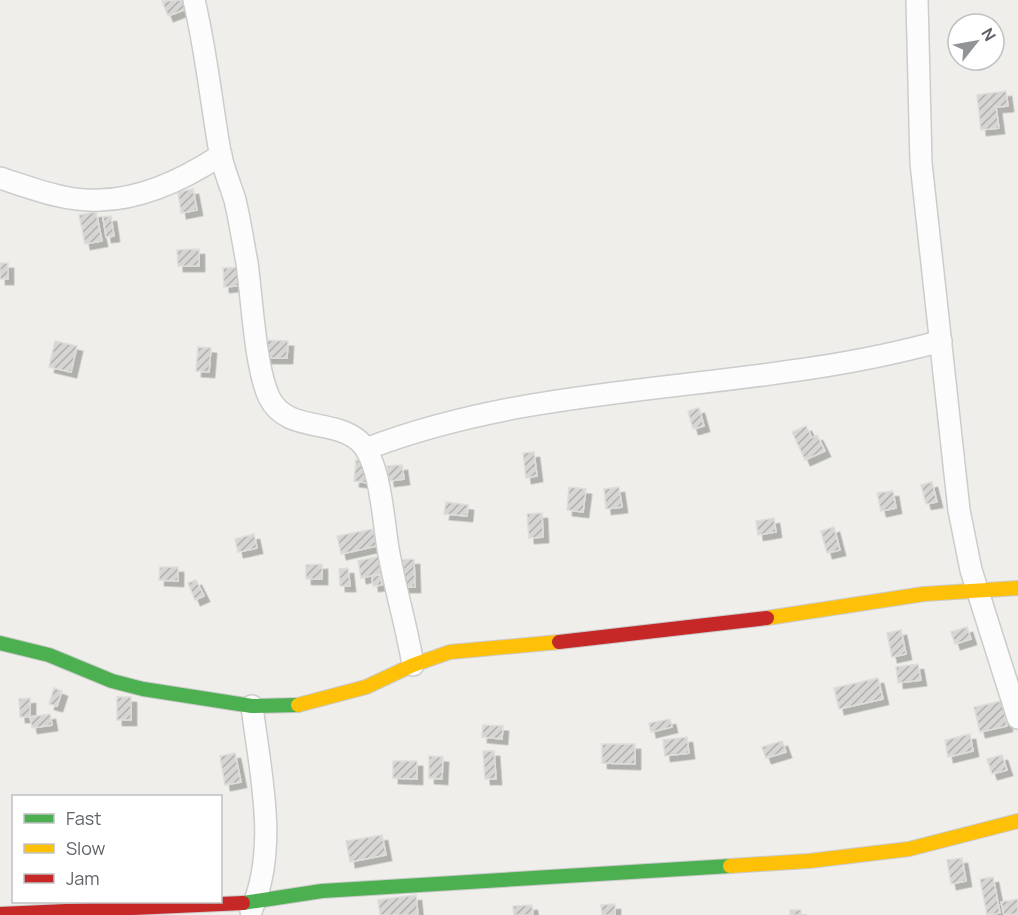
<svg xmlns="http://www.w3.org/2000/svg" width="1018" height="915" viewBox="0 0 1018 915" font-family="Manrope,sans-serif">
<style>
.building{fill:url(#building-hatch);stroke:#deddd9;stroke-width:1.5;filter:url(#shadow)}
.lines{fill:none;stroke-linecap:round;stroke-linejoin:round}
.street-casing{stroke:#cbcccc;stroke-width:24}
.fast-casing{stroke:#cacacb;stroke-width:16}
.slow-casing{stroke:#cacacb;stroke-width:16}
.jam-casing{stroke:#cacacb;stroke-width:16}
.street{stroke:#fdfcfc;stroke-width:21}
.fast{stroke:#4caf50;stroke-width:14}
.slow{stroke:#ffc107;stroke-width:14}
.jam{stroke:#c62828;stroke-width:14}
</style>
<defs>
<pattern id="building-hatch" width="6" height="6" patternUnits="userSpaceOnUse" patternTransform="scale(1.5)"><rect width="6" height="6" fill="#d6d5d3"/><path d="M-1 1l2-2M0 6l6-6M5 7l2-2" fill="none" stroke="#b1b0af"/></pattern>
<filter id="shadow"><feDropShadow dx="5.5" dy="5.5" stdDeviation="0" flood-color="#0004"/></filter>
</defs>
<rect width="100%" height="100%" fill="#efeeea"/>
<g class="building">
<path d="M 186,0 L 189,8 L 168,16 L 162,1 Z"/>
<path d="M 1006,91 L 1008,106 L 996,107 L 999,128 L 981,130 L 977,95 Z"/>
<path d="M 193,189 L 197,210 L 181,213 L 178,192 Z"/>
<path d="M 96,212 L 102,241 L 85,244 L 79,215 Z"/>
<path d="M 111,216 L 114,236 L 106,237 L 103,217 Z"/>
<path d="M 199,249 L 199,266 L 178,266 L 177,250 Z"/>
<rect x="0" y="263" width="8" height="16"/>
<path d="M 247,267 L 248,285 L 224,287 L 223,268 Z"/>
<path d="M 264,340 L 288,341 L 287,358 L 264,358 Z"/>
<path d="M 55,341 L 77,346 L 71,372 L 49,367 Z"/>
<path d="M 198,347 L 211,348 L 209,372 L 196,371 Z"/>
<path d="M 699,408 L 704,426 L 693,429 L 688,411 Z"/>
<path d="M 806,426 L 812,438 L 817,435 L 825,451 L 805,460 L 792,432 Z"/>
<path d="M 534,452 L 537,476 L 526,478 L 523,453 Z"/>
<path d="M 356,460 L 371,462 L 368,483 L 354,481 Z"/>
<path d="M 402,465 L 404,479 L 389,481 L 387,466 Z"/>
<path d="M 932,482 L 937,502 L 926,504 L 921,485 Z"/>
<path d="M 569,487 L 586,489 L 583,512 L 567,510 Z"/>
<path d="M 619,487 L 622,507 L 606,509 L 604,489 Z"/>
<path d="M 893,491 L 896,508 L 881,511 L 877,493 Z"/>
<path d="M 446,502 L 468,505 L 467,516 L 444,514 Z"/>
<path d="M 542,513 L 543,537 L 529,538 L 527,514 Z"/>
<path d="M 774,518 L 776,532 L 758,535 L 756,521 Z"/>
<path d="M 834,527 L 840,550 L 827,553 L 821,531 Z"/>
<path d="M 373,529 L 377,546 L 341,554 L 337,536 Z"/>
<path d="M 254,534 L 257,548 L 238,552 L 235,539 Z"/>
<path d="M 380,556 L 384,573 L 361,578 L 358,561 Z"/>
<path d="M 414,559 L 415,587 L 401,587 L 399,560 Z"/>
<path d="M 322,564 L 322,579 L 306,579 L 306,565 Z"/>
<path d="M 160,567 L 178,567 L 178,581 L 159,580 Z"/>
<path d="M 348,568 L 350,586 L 340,586 L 339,569 Z"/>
<path d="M 381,575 L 382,585 L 373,586 L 372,576 Z"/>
<path d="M 196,580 L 204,596 L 195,600 L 188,583 Z"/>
<path d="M 967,627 L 971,639 L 955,644 L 951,632 Z"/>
<path d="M 901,630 L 906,654 L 892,657 L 887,633 Z"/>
<path d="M 918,664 L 921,680 L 898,683 L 896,667 Z"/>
<path d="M 878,678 L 883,699 L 839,709 L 834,688 Z"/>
<path d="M 54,688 L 62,691 L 57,706 L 49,704 Z"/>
<rect x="117" y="697" width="14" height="23"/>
<path d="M 30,698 L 30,717 L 20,717 L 19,699 Z"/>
<path d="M 1002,701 L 1007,726 L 980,732 L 974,707 Z"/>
<path d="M 50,714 L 52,725 L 32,728 L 30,717 Z"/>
<path d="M 670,719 L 672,727 L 651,732 L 649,723 Z"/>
<path d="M 483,725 L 503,726 L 502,739 L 482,737 Z"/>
<path d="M 970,734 L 973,751 L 948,757 L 945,740 Z"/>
<path d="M 687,737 L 689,753 L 665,756 L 663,740 Z"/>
<path d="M 782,741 L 786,752 L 766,758 L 762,747 Z"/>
<path d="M 602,744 L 635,744 L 635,764 L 602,763 Z"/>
<path d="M 483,751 L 494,751 L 496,779 L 485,779 Z"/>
<path d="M 235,753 L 241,782 L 225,785 L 220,756 Z"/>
<path d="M 1002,755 L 1007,770 L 992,774 L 987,759 Z"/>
<path d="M 429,756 L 443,757 L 442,779 L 429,778 Z"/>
<path d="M 393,761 L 417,761 L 417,779 L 393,778 Z"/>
<path d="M 382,835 L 386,855 L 350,862 L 346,841 Z"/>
<path d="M 962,858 L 966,881 L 951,884 L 947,860 Z"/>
<path d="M 993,877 L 1000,913 L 987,915 L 980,879 Z"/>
<path d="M 416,895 L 418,915 L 380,915 L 378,900 Z"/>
<path d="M 1018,899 L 1018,914 L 1004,915 L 1001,902 Z"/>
<path d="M 615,904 L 615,915 L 602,915 L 601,905 Z"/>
<path d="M 532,905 L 533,915 L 514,915 L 513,906 Z"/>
<rect x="790" y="910" width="11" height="5"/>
</g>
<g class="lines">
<defs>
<g id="street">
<path d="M 194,0 C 206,50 211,101 220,152 C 223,168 230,184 235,200 C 240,221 243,242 247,263 C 252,298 255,367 269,397 C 286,433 333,418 359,441 C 382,462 383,525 389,554 C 396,592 407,628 413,665"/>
<path d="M 917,0 L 921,163 L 959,510 L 971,570 L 1018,718"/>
<path d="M 0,178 C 31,188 66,202 100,200 C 142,199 186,178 221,155"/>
<path d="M 366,449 C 549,378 753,394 941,341"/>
<path d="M 251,911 C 279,847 260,773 252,706"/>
</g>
<g id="fast">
<path d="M 0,643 L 49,655 L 112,681 L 143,689 L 252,706 L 298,705"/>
<path d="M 243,903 L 322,891 L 730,866"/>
</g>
<g id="slow">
<path d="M 767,618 L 924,594 L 1018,588"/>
<path d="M 298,705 L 366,687 L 413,665 L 450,652 L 559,642"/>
<path d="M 730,866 L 809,861 L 909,849 L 1018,821"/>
</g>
<g id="jam">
<path d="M 559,642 L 767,618"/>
<path d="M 0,914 L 243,903"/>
</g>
</defs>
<use href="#street" class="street-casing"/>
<use href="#fast" class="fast-casing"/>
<use href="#slow" class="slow-casing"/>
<use href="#jam" class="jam-casing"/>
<use href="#street" class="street"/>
<use href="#fast" class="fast"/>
<use href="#slow" class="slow"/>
<use href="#jam" class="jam"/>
</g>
<rect x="12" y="795" width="210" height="108" fill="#ffffff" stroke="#bfc1c3" stroke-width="1.5"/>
<rect x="24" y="814" width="30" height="9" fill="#4caf50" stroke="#bfc1c3" stroke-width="1.5"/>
<text x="66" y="825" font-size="18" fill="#5f6368">Fast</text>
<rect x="24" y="844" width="30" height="9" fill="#ffc107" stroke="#bfc1c3" stroke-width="1.5"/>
<text x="66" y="855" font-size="18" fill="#5f6368">Slow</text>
<rect x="24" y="874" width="30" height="9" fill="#c62828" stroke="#bfc1c3" stroke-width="1.5"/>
<text x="66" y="885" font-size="18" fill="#5f6368">Jam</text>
<g transform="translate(976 42) rotate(59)"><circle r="28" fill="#ffffff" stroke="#bfc1c3" stroke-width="1.5"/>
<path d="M0-4.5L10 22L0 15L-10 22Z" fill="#919496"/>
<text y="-9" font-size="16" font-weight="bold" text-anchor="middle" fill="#5f6368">N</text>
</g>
</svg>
